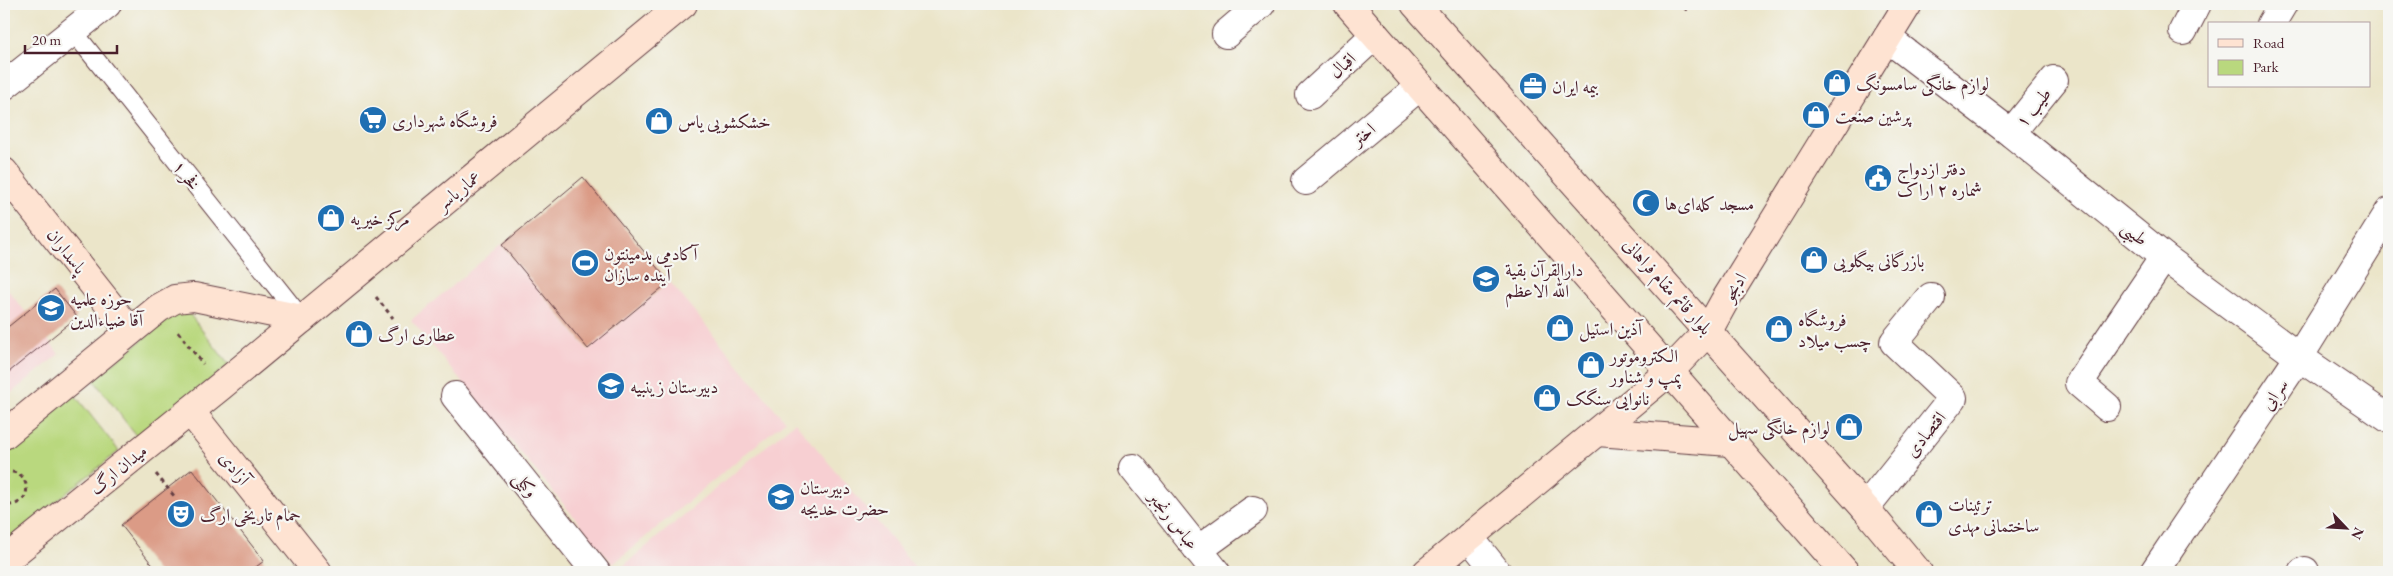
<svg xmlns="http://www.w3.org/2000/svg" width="2393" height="576" viewBox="0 0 2393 576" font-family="'EB Garamond',Amiri,serif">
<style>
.built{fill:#f7cfd2}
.green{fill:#b9d87e;stroke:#827c54}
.building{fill:#db9b86}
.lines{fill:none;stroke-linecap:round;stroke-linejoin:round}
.lane-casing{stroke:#623d43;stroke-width:20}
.street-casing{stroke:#623d43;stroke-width:30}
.secondary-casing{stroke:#623d43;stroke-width:30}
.path{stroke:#623d43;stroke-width:3;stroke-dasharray:4 4;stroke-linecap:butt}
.lane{stroke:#fff;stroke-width:18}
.street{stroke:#fff;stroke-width:28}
.secondary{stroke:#fee3d2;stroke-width:28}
.labels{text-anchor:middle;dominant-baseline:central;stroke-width:4.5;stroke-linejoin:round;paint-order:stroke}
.street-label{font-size:18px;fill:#4a1f2b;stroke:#f6f6f2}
.poi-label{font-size:18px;fill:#4a1f2b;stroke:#f6f6f2;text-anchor:start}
</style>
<rect width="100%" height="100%" fill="#f6f6f2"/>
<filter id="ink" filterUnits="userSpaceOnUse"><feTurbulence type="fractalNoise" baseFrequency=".02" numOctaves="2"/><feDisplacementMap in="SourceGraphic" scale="10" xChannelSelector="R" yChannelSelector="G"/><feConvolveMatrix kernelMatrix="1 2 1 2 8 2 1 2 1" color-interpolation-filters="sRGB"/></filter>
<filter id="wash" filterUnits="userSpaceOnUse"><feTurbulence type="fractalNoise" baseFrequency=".0096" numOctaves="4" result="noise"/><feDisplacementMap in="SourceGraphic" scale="20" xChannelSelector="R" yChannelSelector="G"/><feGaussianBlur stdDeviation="1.12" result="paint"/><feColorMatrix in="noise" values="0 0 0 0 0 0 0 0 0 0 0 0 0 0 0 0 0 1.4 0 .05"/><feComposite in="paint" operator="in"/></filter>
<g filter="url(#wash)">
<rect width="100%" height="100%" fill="#ebe5c9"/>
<g class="built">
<path d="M 501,245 L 588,350 L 670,282 L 785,421 L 613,564 L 411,320 Z"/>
<path d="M 4,285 L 59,354 L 4,399 Z"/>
<path d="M 795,422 L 919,572 L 616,572 Z"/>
</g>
<g class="green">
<path d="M 184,307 L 229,365 L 137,437 L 93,379 Z"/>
<path d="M 74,394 L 119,451 L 4,543 L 4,451 Z"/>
</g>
<g id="blocks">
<g class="building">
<path d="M 583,177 L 669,282 L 588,349 L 502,245 Z"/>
<path d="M 55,289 L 77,317 L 4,376 L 4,330 Z"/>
<path d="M 192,469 L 264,561 L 249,572 L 158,572 L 121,525 Z"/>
</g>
</g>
</g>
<g filter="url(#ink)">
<use href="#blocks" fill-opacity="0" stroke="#623d43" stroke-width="1"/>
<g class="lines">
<defs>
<path id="lane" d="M 73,31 L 302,319"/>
<g id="street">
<path d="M 2271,24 L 2283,4"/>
<path d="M 2183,31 L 2197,4"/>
<path d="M 1226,34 L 1261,4"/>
<path d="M 1887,38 L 2011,133 L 2164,257 L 2299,357 L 2389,419"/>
<path d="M 4,86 L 107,4"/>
<path d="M 1310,95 L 1375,35"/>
<path d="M 2011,133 L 2054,80"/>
<path d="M 1306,181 L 1420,86"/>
<path d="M 455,396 L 596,572"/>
<path d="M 2107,407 L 2079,383 L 2164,257"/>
<path d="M 1133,468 L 1216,572"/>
<path d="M 1865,508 L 1953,398 L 1894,342 L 1931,297"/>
<path d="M 1469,537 L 1497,572"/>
<path d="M 1198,550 L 1253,510"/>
<path d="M 2154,572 L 2299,357 L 2389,212"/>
<path d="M 2303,572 L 2305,571"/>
</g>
<g id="secondary">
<path d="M 1348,4 L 1845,572"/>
<path d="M 1415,4 L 1865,508 L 1918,572"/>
<path d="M 4,172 L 130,331"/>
<path d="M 190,411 L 318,572"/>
<path d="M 1597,432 L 1730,442"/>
<path d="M 4,435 L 159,308 L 175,299 L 194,297 L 302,319"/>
<path d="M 4,561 L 221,386 L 683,4"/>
<path d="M 1427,572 L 1670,371 L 1708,331 L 1724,302 L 1908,4"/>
</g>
</defs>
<use href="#lane" class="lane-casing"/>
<use href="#street" class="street-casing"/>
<use href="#secondary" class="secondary-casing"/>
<g class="path">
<path d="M 1678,4 L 1687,10"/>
<path d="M 376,297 L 393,318"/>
<path d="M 178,332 L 203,364"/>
<path d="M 4,473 C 30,465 38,508 4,505"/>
<path d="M 156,474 L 175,497"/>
</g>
<use href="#lane" class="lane"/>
<use href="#street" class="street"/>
<use href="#secondary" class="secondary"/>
</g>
</g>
<defs>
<symbol id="shop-disc" viewBox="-11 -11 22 22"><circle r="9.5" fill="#1f6fb2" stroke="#f6f6f2"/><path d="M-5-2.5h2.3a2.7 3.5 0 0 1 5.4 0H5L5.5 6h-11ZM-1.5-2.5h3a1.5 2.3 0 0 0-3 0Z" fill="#fff"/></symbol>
<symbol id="office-disc" viewBox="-11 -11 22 22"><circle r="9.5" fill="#1f6fb2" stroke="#f6f6f2"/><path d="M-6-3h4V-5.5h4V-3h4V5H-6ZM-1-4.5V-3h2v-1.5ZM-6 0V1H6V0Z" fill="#fff"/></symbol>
<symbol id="supermarket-disc" viewBox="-11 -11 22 22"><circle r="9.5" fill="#1f6fb2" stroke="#f6f6f2"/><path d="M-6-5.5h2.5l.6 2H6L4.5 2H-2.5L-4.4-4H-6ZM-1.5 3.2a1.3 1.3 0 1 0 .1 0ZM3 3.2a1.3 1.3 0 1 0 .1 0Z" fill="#fff"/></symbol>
<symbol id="civic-disc" viewBox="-11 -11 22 22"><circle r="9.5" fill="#1f6fb2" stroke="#f6f6f2"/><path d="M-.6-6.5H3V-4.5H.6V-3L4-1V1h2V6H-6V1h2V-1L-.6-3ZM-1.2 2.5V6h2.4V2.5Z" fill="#fff"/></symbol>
<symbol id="mosque-disc" viewBox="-11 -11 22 22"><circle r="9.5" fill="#1f6fb2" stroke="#f6f6f2"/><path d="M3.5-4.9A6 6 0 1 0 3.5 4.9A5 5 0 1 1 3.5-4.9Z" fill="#fff"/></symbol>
<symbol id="stadium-disc" viewBox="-11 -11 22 22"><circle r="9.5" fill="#1f6fb2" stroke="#f6f6f2"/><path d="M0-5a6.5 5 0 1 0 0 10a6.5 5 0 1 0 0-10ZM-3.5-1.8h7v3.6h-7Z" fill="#fff"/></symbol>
<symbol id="school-disc" viewBox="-11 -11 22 22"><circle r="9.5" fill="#1f6fb2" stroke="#f6f6f2"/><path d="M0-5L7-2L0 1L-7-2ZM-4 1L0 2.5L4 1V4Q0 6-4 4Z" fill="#fff"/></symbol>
<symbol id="university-disc" viewBox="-11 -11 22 22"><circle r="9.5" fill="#1f6fb2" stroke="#f6f6f2"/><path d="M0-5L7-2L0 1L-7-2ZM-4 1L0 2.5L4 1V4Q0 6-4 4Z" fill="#fff"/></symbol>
<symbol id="theatre-disc" viewBox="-11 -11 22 22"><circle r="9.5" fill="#1f6fb2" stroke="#f6f6f2"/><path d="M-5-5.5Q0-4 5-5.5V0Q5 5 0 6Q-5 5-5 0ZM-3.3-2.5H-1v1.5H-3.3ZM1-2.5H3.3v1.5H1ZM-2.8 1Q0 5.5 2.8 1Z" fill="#fff"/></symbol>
</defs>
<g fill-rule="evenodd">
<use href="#shop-disc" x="1821" y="67" width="32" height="32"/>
<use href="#office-disc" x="1517" y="70" width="32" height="32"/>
<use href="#shop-disc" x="1800" y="99" width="32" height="32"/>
<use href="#supermarket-disc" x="357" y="104" width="32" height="32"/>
<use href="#shop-disc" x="643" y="105" width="32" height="32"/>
<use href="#civic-disc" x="1862" y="162" width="32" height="32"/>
<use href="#mosque-disc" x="1630" y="187" width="32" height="32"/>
<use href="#shop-disc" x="315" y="202" width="32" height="32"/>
<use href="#shop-disc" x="1798" y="244" width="32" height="32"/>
<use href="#stadium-disc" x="569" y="247" width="32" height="32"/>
<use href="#school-disc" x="1470" y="263" width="32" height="32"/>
<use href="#university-disc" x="35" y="292" width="32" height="32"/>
<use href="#shop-disc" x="1544" y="312" width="32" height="32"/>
<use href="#shop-disc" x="1763" y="313" width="32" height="32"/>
<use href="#shop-disc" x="343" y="318" width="32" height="32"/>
<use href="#shop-disc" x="1575" y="349" width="32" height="32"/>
<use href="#school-disc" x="595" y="370" width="32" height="32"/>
<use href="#shop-disc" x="1531" y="382" width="32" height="32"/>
<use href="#shop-disc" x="1833" y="411" width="32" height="32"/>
<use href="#school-disc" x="765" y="481" width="32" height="32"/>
<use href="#theatre-disc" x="165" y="498" width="32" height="32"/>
<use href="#shop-disc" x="1913" y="498" width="32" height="32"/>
</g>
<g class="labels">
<g class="street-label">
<text transform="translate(1342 65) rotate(-43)">اقبال</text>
<text transform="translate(2033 107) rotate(-51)">طیب ۱</text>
<text transform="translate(1363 134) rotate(-40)">اختر</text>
<text transform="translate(187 175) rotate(52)">فخر ۱</text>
<text transform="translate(458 190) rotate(-39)">عمار یاسر</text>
<text transform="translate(2135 233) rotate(39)">طیبی</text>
<text transform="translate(67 251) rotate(52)">پاسداران</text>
<text transform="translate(1668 286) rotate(48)">بلوار قائم مقام فراهانی</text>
<text transform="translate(1734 287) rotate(-59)">ادبجو</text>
<text transform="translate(2274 394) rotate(-56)">سرابی</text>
<text transform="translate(1925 434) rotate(-51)">اقتصادی</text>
<text transform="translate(235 468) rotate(52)">آزادی</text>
<text transform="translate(118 469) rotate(-39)">میدان ارگ</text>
<text transform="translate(526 484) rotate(51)">وکیلی</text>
<text transform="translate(1174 520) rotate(52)">عباس رنجبر</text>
</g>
<g class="poi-label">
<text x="1856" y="83">لوازم خانگی سامسونگ</text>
<text x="1552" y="86">بیمه ایران</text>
<text x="1835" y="115">پرشین صنعت</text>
<text x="392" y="120">فروشگاه شهرداری</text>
<text x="678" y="121">خشکشویی یاس</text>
<text x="1897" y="168">دفتر ازدواج<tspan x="1897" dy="21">شماره ۲ اراک</tspan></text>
<text x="1665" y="203">مسجد کله‌ای‌ها</text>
<text x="350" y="218">مرکز خیریه</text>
<text x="604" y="253">آکادمی بدمینتون<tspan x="604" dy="21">آینده سازان</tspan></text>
<text x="1833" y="260">بازرگانی بیگلویی</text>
<text x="1505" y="269">دارالقرآن بقیة<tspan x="1505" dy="21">الله الاعظم</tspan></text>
<text x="70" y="298">حوزه علمیه<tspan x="70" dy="21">آقا ضیاءالدین</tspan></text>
<text x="1798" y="319">فروشگاه<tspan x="1798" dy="21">چسب میلاد</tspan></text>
<text x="1579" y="328">آذین استیل</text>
<text x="378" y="334">عطاری ارگ</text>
<text x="1610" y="355">الکتروموتور<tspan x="1610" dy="21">پمپ و شناور</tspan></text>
<text x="630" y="386">دبیرستان زینبیه</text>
<text x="1566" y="398">نانوایی سنگک</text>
<text x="1830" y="427" text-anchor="end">لوازم خانگی سهیل</text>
<text x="800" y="487">دبیرستان<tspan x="800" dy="21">حضرت خدیجه</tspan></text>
<text x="1948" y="504">ترئینات<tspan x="1948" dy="21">ساختمانی مهدی</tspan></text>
<text x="200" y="514">حمام تاریخی ارگ</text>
</g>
</g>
<rect width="2393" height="576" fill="none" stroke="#f6f6f2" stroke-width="20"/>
<rect x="2208" y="22" width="162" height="65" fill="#f6f6f2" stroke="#b1a0a2"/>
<rect x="2218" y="39" width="25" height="8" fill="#fee3d2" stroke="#b1a0a2"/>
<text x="2253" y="48" font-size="15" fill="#4a1f2b">Road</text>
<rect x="2218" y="60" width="25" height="15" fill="#b9d87e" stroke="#b1a0a2"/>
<text x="2253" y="72" font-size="15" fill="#4a1f2b">Park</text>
<g transform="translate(2346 528) rotate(115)" stroke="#f6f6f2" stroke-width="4" paint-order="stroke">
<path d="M0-4L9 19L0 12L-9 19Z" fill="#4a1f2b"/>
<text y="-8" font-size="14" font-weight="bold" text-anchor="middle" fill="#4a1f2b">N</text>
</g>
<path d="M25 45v8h92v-8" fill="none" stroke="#4a1f2b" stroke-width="2.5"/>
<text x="32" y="45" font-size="15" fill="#4a1f2b" stroke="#f6f6f2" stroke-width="4" paint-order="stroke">20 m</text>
</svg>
